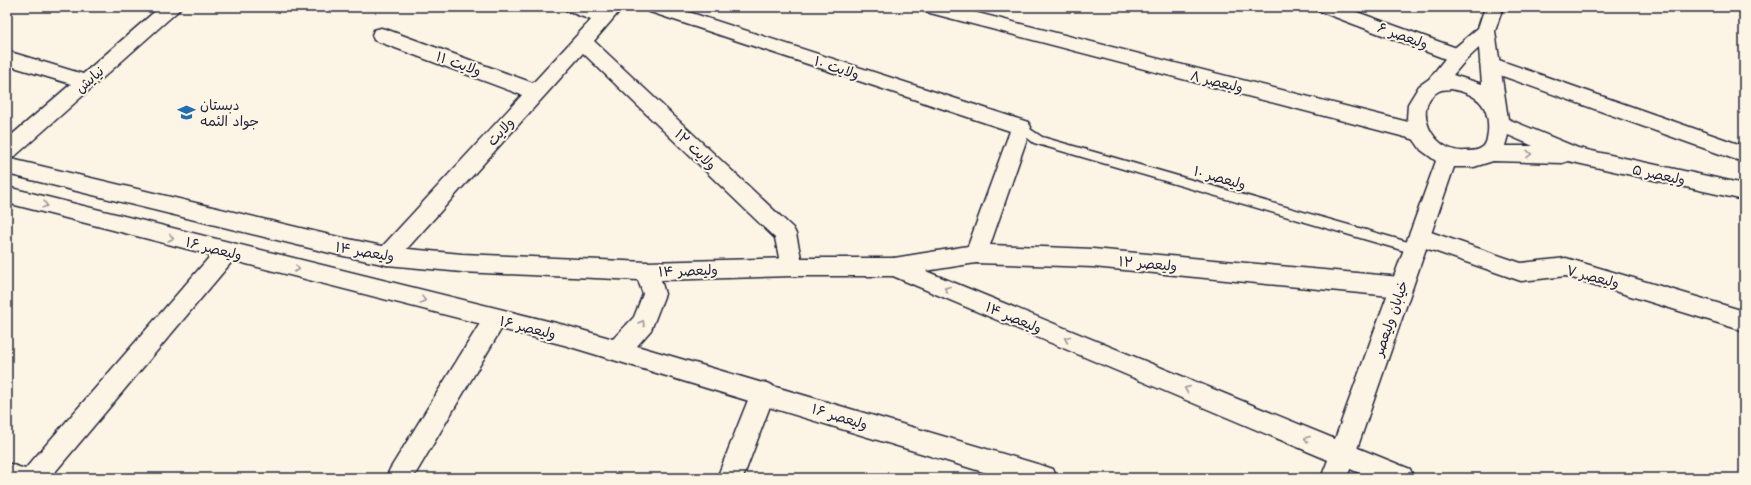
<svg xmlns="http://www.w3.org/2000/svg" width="1751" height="485" viewBox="0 0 1751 485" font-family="'Playpen Sans','Playpen Sans Arabic',sans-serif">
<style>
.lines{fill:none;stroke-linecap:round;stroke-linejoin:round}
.lane-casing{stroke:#22223b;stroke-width:3}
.street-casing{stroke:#22223b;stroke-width:3}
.secondary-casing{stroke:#22223b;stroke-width:3}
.lane{fill:#fcf5e5;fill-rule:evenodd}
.street{fill:#fcf5e5;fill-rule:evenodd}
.secondary{fill:#fcf5e5;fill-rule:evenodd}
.oneway{stroke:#9a9698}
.labels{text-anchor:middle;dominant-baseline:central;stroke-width:4;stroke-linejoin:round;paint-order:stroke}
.street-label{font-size:14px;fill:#22223b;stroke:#fcf5e5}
.poi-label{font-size:14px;fill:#22223b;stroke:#fcf5e5;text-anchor:start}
</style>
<rect width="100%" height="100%" fill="#fcf5e5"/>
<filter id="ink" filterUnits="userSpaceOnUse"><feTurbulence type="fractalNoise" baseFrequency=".025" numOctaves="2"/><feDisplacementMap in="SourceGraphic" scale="8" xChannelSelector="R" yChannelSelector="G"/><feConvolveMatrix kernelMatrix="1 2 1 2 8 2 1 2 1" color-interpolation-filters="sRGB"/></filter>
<g filter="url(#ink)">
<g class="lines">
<defs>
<path id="lane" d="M 1021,123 L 1042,137 L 1415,244 L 1419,245 L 1421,249 L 1419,253 L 1415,254 L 1034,143 L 1017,130 L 1016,127 L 1017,124 Z"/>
<g id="street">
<path d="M 160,7 L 181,7 L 178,11 L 14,157 L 7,159 L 7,139 L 71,84 L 7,65 L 7,51 L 83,74 Z"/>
<path d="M 564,7 L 592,7 L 600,10 L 603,7 L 623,7 L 594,41 L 793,228 L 796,234 L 803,267 L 800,274 L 792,276 L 784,274 L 781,267 L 775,238 L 583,53 L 395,262 L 387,265 L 379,262 L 376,256 L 379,250 L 522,95 L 374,40 L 372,35 L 374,30 L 381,28 L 388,30 L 533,83 L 591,20 L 567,11 Z"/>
<path d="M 644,7 L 673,7 L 1028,122 L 1031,127 L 990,245 L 1093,249 L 1401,277 L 1409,280 L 1412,287 L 1409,294 L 1401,297 L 1093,267 L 976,263 L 894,276 L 886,274 L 883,267 L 886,260 L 894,258 L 968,246 L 1010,131 L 647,11 Z"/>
<path d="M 921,7 L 954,7 L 1420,125 L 1427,128 L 1430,133 L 1427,138 L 1420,141 L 930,13 L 924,11 Z"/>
<path d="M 1316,7 L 1343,7 L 1465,51 L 1468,56 L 1465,61 L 1458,63 L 1451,61 L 1319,11 Z"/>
<path d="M 1490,57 L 1744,146 L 1744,160 L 1741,161 L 1734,159 L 1483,69 L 1480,64 L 1483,59 Z"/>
<path d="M 1419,228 L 1521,263 L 1566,258 L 1744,311 L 1744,331 L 1566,276 L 1521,281 L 1411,243 L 1408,237 L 1411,231 Z"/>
<path d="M 227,243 L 235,246 L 238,252 L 235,258 L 50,478 L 7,478 L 7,463 L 25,469 L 219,246 Z"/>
<path d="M 495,309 L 503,312 L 507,319 L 503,326 L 413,478 L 386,478 L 390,469 L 487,312 Z"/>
<path d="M 763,382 L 772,385 L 775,393 L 743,478 L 717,478 L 754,385 Z"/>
<path d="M 1343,442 L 1410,469 L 1414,478 L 1371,478 L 1334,462 L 1330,454 L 1334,446 Z"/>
</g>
<path id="secondary" d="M 1485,7 L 1503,7 L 1495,31 L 1508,119 L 1578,148 L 1744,184 L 1744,200 L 1568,161 L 1562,163 L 1493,161 L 1474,167 L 1454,167 L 1347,478 L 1321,478 L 1328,460 L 893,276 L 792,276 L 661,280 L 665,294 L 651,330 L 637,346 L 1044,466 L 1053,469 L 1057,478 L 1003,478 L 564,345 L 7,203 L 7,187 L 564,325 L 613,339 L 634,317 L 643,294 L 638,280 L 462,272 L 387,265 L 334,254 L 7,174 L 7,158 L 334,236 L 387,247 L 462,254 L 647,262 L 792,258 L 894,258 L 1335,439 L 1436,161 L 1421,150 L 1412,137 L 1407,119 L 1408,104 L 1419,86 L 1429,79 L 1451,51 L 1478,28 ZM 1479,48 L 1482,84 L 1453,75 L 1465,61 ZM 1451,89 C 1477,94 1490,104 1488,132 C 1487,138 1487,145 1481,148 C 1477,151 1471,151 1466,151 C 1431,154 1411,105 1439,91 C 1442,89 1447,90 1451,89 ZM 1508,135 L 1533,146 L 1505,146 Z"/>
</defs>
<use href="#lane" class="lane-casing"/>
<use href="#street" class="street-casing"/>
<use href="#secondary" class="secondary-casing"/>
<use href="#lane" class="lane"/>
<use href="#street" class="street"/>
<use href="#secondary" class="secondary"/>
</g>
<defs><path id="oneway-chevron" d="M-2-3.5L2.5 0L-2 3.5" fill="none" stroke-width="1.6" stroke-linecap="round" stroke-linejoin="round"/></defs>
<g class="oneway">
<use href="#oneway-chevron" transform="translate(1529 154) rotate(1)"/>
<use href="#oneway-chevron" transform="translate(45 205) rotate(15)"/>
<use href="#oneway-chevron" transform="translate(171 238) rotate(14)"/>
<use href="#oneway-chevron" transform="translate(297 269) rotate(14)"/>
<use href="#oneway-chevron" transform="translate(947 289) rotate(-157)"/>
<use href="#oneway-chevron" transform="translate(423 300) rotate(14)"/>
<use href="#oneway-chevron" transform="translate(642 323) rotate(-59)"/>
<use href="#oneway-chevron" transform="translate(1067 339) rotate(-157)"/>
<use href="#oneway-chevron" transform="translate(1187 389) rotate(-157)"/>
<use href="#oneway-chevron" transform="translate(1307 439) rotate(-157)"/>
</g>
</g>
<defs>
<symbol id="school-bare" viewBox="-9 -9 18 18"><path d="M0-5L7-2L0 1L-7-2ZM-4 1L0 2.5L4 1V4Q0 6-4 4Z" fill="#1f6fb2" stroke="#fcf5e5" stroke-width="2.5" paint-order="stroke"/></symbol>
</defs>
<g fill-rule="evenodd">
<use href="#school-bare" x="174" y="100" width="25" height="25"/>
</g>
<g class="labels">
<g class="street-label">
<text transform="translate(1403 35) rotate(20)">ولیعصر ۶</text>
<text transform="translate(459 63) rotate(20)">ولایت ۱۱</text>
<text transform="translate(837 67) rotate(18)">ولایت ۱۰</text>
<text transform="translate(89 79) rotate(-41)">نیایش</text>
<text transform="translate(1217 81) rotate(14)">ولیعصر ۸</text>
<text transform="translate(500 131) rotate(-48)">ولایت</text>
<text transform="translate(696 149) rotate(44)">ولایت ۱۲</text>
<text transform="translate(1659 174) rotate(12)">ولیعصر ۵</text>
<text transform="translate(1220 177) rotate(16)">ولیعصر ۱۰</text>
<text transform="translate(214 248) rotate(14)">ولیعصر ۱۶</text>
<text transform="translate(365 251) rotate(10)">ولیعصر ۱۴</text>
<text transform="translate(1148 263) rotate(5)">ولیعصر ۱۲</text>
<text transform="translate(688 270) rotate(-2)">ولیعصر ۱۴</text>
<text transform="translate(1593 276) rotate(15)">ولیعصر ۷</text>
<text transform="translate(1014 317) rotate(23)">ولیعصر ۱۴</text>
<text transform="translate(1390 318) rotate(-71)">خیابان ولیعصر</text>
<text transform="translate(528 327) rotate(14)">ولیعصر ۱۶</text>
<text transform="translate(840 416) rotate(17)">ولیعصر ۱۶</text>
</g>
<g class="poi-label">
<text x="200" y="104">دبستان<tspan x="200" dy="16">جواد الئمه</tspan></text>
</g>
</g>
<rect width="1751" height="485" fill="none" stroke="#fcf5e5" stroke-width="24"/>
<rect x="12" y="12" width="1727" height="461" fill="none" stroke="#22223b" stroke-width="1.5" filter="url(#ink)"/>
</svg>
